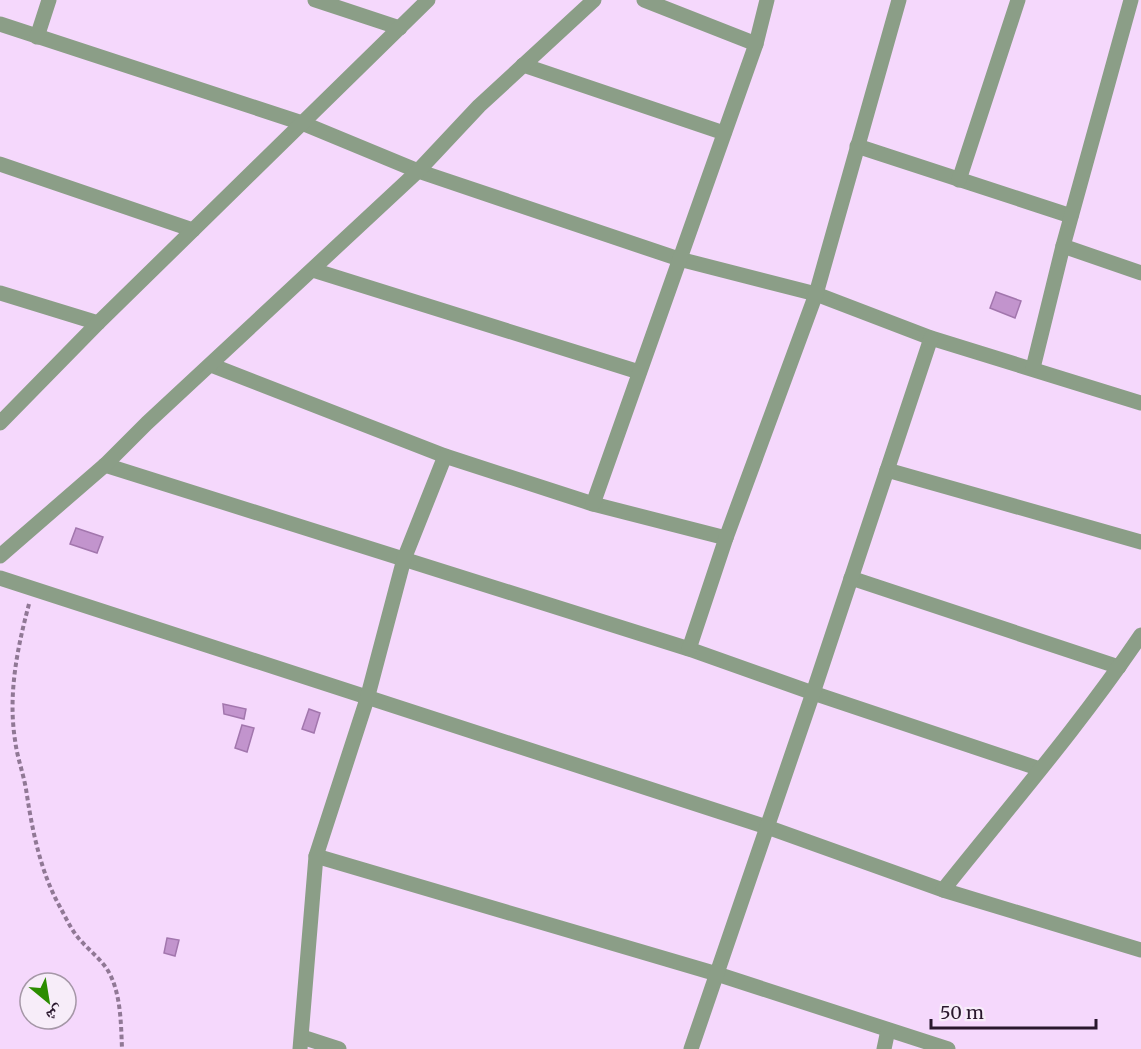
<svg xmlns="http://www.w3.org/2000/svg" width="1141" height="1049" viewBox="0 0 1141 1049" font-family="Merriweather,'Noto Naskh Arabic',serif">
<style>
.building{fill:#c294cd;stroke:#a276ad;stroke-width:1.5}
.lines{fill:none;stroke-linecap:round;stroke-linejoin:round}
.path{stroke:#907895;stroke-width:4;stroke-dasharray:4.5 3;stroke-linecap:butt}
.street{stroke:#8b9e87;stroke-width:15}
</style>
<rect width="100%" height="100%" fill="#f5d8fc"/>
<g class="building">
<path d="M 996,292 L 1021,301 L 1015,318 L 990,308 Z"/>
<path d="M 76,528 L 103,537 L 97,553 L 70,544 Z"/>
<path d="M 223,704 L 246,709 L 244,719 L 224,714 Z"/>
<path d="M 309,709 L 320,713 L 314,733 L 302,729 Z"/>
<path d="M 242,725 L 254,728 L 247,752 L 235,748 Z"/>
<path d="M 167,938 L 179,940 L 175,956 L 164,953 Z"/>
</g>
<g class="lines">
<path class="path" d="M 29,604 C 17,649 8,694 15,740 C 17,757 23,772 26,789 C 32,829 40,871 60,907 C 65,916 70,927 76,935 C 85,947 98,956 107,969 C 121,991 121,1024 122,1049"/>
<g class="street">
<path d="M 315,0 L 400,28"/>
<path d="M 644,0 L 756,44"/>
<path d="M 0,24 L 302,123 L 418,171 L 679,259 L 816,294 L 931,338 L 1141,403"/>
<path d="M 37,37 L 49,0"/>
<path d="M 523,65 L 724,133"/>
<path d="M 857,146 L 1071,216"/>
<path d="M 0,164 L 193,230"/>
<path d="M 959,180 L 1018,0"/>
<path d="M 1063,246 L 1141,273"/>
<path d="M 313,270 L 639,372"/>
<path d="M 0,293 L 98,323"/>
<path d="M 211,365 L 445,456 L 593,504 L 726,538"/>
<path d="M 1033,368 L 1063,246 L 1131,0"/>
<path d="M 0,423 L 98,323 L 428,0"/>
<path d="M 105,465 L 689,649 L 813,693 L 1040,769"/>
<path d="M 887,470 L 1141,542"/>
<path d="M 593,504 L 756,44 L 767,0"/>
<path d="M 0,556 L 105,465 L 147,423 L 418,171 L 479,106 L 594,0"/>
<path d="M 0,578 L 767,827 L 943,890 L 1141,950"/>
<path d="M 851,578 L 1119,667"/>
<path d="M 689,649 L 726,538 L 816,294 L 899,0"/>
<path d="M 316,856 L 717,974 L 948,1049"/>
<path d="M 943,890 C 1010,806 1081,724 1141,635"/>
<path d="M 302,1037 L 339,1049"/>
<path d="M 300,1049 L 316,856 L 367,699 L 404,559 L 445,456"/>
<path d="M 691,1049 L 813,693 L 931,338"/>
<path d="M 884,1049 L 888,1030"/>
</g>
</g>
<g transform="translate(48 1001) rotate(150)"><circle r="28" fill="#f7edf9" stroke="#a597a7" stroke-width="1.5"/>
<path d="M0-4.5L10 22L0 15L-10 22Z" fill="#2b8c00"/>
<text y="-9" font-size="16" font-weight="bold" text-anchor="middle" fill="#29172d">ش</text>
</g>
<path d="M931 1019v9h165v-9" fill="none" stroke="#29172d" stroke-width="3"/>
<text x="940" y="1019" font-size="18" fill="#29172d" stroke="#f7edf9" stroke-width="4.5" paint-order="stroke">50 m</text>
</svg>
